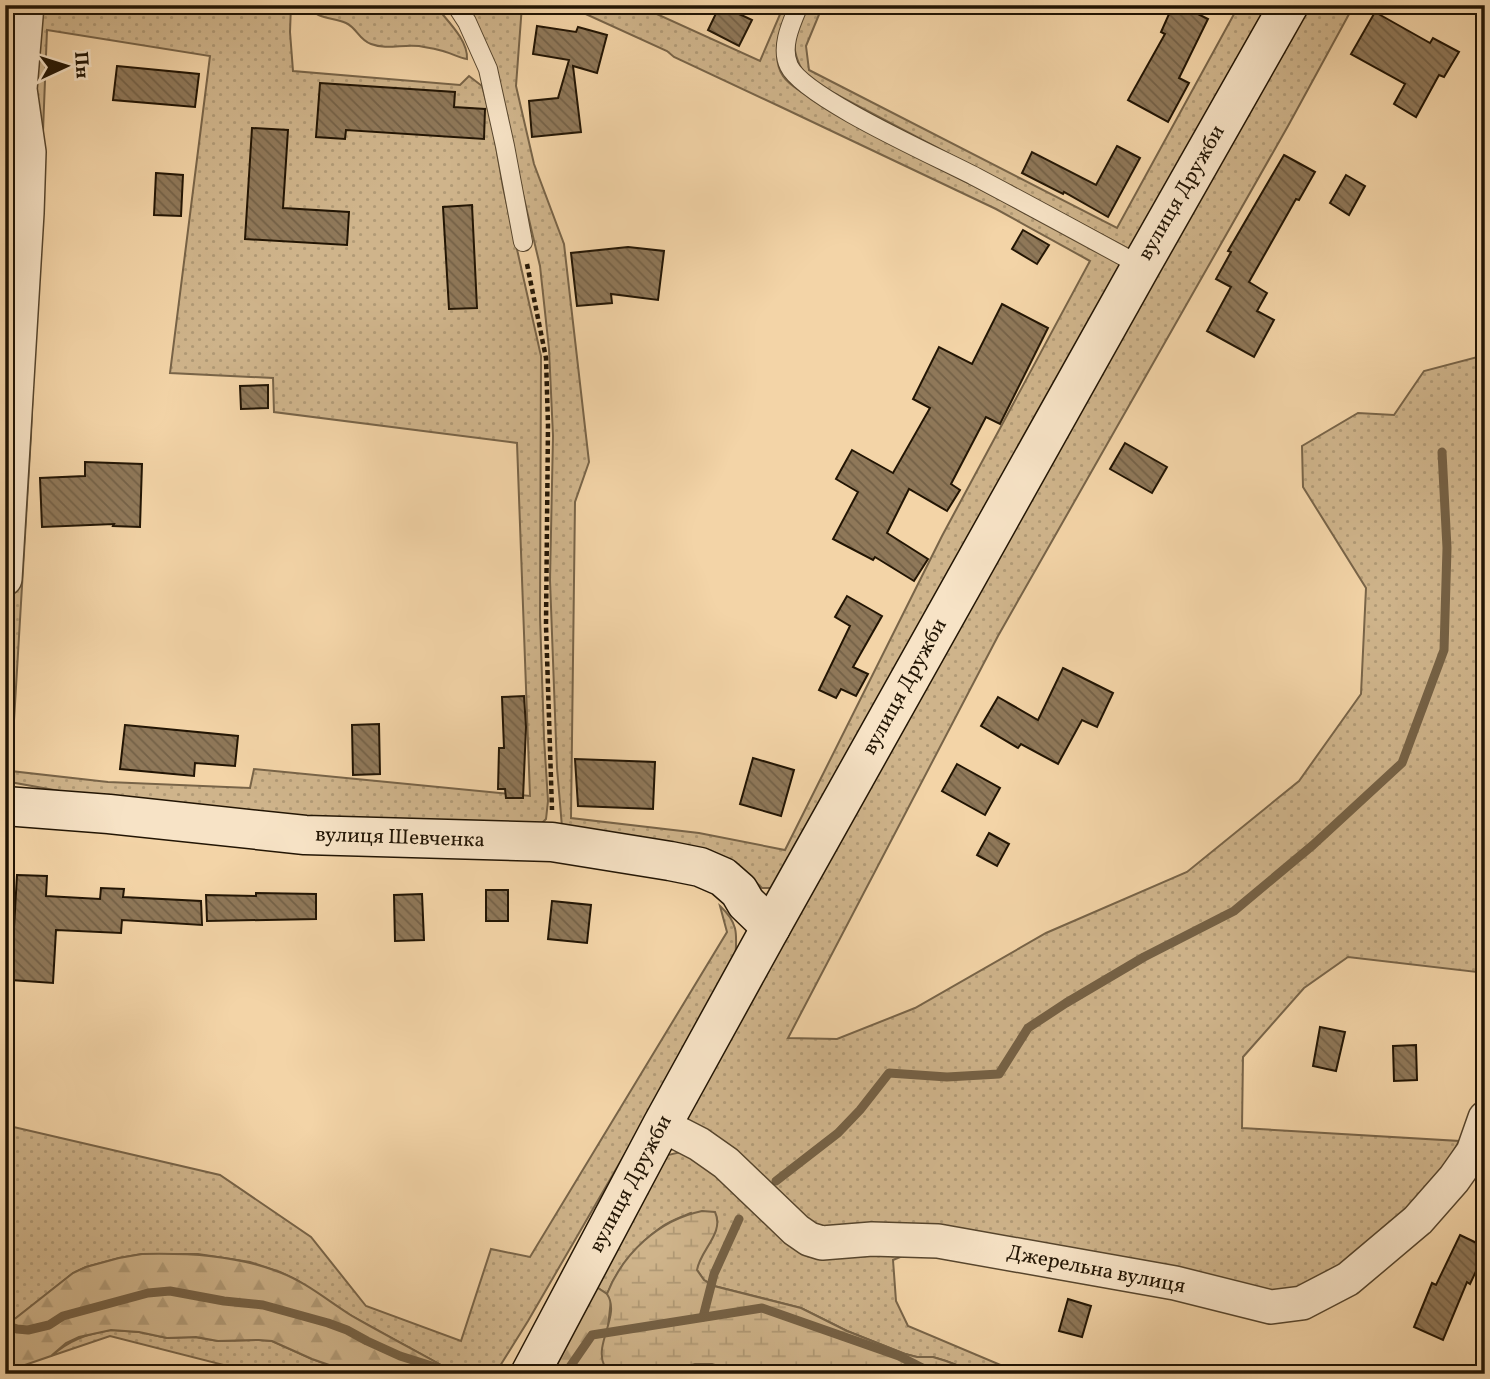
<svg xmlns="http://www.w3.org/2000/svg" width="1490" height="1379" viewBox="0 0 1490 1379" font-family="Vollkorn,serif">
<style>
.grass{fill:url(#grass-dots);stroke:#786448;stroke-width:2;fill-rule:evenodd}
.forest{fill:url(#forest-firs);stroke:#786448;stroke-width:2}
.wetland{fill:url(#wetland-marsh);stroke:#786448;stroke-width:2}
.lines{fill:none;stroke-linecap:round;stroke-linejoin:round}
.stream{stroke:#756145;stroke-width:9}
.building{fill:url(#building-back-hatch);stroke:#221504;stroke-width:2}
.lane-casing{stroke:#56452d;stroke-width:20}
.street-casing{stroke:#56452d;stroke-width:36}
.secondary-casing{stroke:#221504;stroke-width:41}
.path{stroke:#221504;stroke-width:4.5;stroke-dasharray:5 3.5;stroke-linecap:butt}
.lane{stroke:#f7e3c6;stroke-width:18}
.street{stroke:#f7e3c6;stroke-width:33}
.secondary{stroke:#f7e3c6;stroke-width:38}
.labels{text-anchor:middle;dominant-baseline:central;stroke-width:5;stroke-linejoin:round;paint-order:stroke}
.street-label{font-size:21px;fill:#221504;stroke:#f7e3c6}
</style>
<defs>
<pattern id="grass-dots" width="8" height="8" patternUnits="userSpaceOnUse" patternTransform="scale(1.75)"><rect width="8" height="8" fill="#cfb48b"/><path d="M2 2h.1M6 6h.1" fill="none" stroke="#b19a76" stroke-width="1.8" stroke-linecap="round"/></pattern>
<pattern id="forest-firs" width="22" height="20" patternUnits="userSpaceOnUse" patternTransform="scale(1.75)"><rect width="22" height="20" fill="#cfb48b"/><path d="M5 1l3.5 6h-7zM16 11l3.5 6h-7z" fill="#b19a76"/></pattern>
<pattern id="wetland-marsh" width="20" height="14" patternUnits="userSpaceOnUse" patternTransform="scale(1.75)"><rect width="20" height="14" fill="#cfb48b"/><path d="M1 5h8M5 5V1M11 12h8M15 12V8" fill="none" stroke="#b19a76"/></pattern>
<pattern id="building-back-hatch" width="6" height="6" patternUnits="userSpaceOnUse" patternTransform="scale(1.75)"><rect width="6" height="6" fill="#8f7859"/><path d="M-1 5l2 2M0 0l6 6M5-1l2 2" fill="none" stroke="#746147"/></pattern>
</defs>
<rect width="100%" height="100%" fill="#f3d4a7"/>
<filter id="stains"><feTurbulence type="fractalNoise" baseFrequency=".00286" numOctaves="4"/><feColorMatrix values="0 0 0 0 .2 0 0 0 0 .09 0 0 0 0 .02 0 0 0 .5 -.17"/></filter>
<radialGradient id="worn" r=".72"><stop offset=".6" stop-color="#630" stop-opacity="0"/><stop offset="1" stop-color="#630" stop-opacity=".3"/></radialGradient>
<g class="grass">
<path d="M 40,5 L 291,5 L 290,32 L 293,71 L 460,85 L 469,76 L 482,86 L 492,123 L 503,187 L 541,356 L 540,616 L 544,738 L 548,801 L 546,819 L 540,825 L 276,820 L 104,799 L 10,782 L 5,776 L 5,662 L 30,300 L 32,188 ZM 47,30 L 210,56 L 170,373 L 273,378 L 274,412 L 517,443 L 530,796 L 254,769 L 250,788 L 108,782 L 11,771 L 31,435 Z"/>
<path d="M 308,5 L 435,5 C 446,20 468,39 467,59 C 459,58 453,54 446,52 C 438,49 428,48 419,46 C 402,44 387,50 371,44 C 359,40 357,28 346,23 C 333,17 316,20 308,5 Z"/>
<path d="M 463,5 L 522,5 L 516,86 L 534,164 L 564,244 L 589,462 L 575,502 L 571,818 L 699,833 L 785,850 L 942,536 L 1090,261 L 996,209 L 781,107 L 674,57 L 667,51 L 566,5 L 637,5 L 760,61 L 784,5 L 793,5 C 784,25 769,56 783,76 C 792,90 826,105 841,114 C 933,167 1029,214 1124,264 L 774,888 L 762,888 L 747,874 L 562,827 L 557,768 L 550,580 L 553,436 L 549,349 L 540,266 L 522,190 Z"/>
<path d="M 808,5 L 823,5 L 806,46 L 809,70 L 1117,228 L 1239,5 L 1269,5 L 1129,249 L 807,79 C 787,46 794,38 808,5 Z"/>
<path d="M 1303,5 L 1354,5 L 1288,126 L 998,636 L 788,1038 L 837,1039 L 915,1008 L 1046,933 L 1187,872 L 1299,781 L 1361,694 L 1366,588 L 1303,487 L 1302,446 L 1358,413 L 1394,415 L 1424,371 L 1485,355 L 1485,973 L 1348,957 L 1304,988 L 1243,1057 L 1242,1128 L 1459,1141 L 1439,1179 L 1403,1221 L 1298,1294 L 822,1231 L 685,1119 Z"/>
<path d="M 720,906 C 741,925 736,938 735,964 L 528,1321 L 495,1374 L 455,1374 L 441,1365 L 350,1315 L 297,1280 L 280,1272 L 250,1262 L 198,1254 L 142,1254 L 119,1258 L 86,1267 L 73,1273 L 16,1318 L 5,1324 L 5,1125 L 220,1175 L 311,1237 L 366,1306 L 461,1341 L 491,1249 L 530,1257 L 727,932 Z"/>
<path d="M 681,1152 L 700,1156 L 785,1228 L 922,1248 L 893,1260 L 896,1301 L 908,1326 L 1022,1374 L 980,1374 L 946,1361 L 933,1357 L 917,1357 L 905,1354 L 847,1331 L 801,1308 L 714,1286 L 704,1280 L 697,1270 L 697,1265 L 704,1251 L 691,1213 C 681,1217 669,1221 660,1228 C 638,1244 617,1268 607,1294 L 598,1288 L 590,1294 L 659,1157 Z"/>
<path d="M 111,1330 L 139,1332 L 167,1338 L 195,1337 L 218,1341 L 259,1340 L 272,1341 L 312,1359 L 355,1374 L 259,1374 L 110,1336 L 51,1356 C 70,1340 86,1334 111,1330 Z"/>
</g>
<g class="forest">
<path d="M 142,1254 C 189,1253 234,1255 279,1272 C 306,1282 328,1301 352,1316 C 381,1333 411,1348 441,1365 L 455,1374 L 355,1374 L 312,1359 L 272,1341 L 259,1340 L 218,1341 L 196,1337 L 167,1338 L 139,1332 L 111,1330 L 79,1337 L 66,1343 L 51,1356 L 19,1367 L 18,1374 L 5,1374 L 5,1324 L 16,1318 L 73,1273 L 86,1267 L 119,1258 Z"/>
<path d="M 598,1288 L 607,1294 L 611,1299 L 604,1366 L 611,1374 L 546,1374 L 590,1294 Z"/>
<path d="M 694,1364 L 712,1364 L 743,1374 L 659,1374 Z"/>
</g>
<path class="wetland" d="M 702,1211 L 715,1212 C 725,1233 700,1250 697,1270 L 704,1280 L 714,1286 L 801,1308 L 847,1331 L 905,1354 L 917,1357 L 933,1357 L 946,1361 L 980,1374 L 743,1374 L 712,1364 L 695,1364 L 659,1374 L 611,1374 C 611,1373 605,1366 604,1365 C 594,1343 621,1315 607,1294 C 623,1253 659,1220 702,1211 Z"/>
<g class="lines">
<g class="stream">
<path d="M 776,1181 L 838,1133 L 860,1110 L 889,1073 L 947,1077 L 999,1074 L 1028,1028 L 1066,1003 L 1144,957 L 1234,911 L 1313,845 L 1402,763 L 1444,650 L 1447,548 L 1442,452"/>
<path d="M 703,1317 L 714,1274 L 739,1219"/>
<path d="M 5,1325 L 17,1329 L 28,1330 L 49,1325 L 63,1316 L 148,1293 L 170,1291 L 224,1301 L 263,1305 L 328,1323 L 347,1330 L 367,1341 L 400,1356 L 457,1374"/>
<path d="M 565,1374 L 592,1335 L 762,1308 L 899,1356 L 934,1374"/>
</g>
</g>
<g class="building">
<path d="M 720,5 L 752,20 L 739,46 L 708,30 Z"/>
<path d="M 1173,5 L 1180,5 L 1208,19 L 1179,78 L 1189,83 L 1168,122 L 1128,100 L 1165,34 L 1161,32 Z"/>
<path d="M 1375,12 L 1430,43 L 1433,38 L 1459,52 L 1444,77 L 1439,75 L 1416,117 L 1394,104 L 1405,84 L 1351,54 Z"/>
<path d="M 537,26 L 576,32 L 578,27 L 607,35 L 597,73 L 573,66 L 581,132 L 532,137 L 529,101 L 558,98 L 569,60 L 533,54 Z"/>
<path d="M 117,66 L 199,74 L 195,107 L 113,100 Z"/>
<path d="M 320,83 L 455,92 L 454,107 L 485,109 L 484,139 L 346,130 L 345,139 L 316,137 Z"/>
<path d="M 252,128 L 288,130 L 283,208 L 349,212 L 347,245 L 245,239 Z"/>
<path d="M 1117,146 L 1140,158 L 1108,217 L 1064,192 L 1063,194 L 1022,173 L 1032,152 L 1096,185 Z"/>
<path d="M 1284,155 L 1315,172 L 1299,200 L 1296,199 L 1249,282 L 1267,293 L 1257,311 L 1274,320 L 1254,357 L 1207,331 L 1231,287 L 1216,279 L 1231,252 L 1228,251 Z"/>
<path d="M 156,173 L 183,175 L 181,216 L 154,215 Z"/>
<path d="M 1346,175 L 1365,186 L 1349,215 L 1330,203 Z"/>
<path d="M 472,205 L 477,308 L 449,309 L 443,207 Z"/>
<path d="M 1023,230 L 1049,245 L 1037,264 L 1012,249 Z"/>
<path d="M 628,247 L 664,251 L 658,300 L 611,294 L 612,303 L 577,306 L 571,253 Z"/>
<path d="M 1002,304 L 1048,328 L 1000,424 L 986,417 L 951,484 L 960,490 L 947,511 L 909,489 L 887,533 L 928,559 L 914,581 L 875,557 L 873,560 L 833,539 L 858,492 L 836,479 L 852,450 L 893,473 L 930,408 L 913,399 L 939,347 L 972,364 Z"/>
<path d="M 268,385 L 268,408 L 241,409 L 240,386 Z"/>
<path d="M 1125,443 L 1167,467 L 1152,493 L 1110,469 Z"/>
<path d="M 85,462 L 142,464 L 140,527 L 113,526 L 114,524 L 42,527 L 40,478 L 85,476 Z"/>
<path d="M 847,596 L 882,616 L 853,667 L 868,674 L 856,696 L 841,689 L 836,698 L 819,690 L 850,626 L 835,617 Z"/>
<path d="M 1063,668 L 1113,693 L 1097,727 L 1082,720 L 1058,764 L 1021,744 L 1018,748 L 981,726 L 998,697 L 1038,720 Z"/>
<path d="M 524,696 L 526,727 L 523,798 L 506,798 L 505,789 L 498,789 L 499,748 L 504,748 L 502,697 Z"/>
<path d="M 379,724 L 380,774 L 353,775 L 352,725 Z"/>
<path d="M 125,725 L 238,736 L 235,766 L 195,763 L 194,776 L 120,769 Z"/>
<path d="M 753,758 L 794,770 L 781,816 L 740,804 Z"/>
<path d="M 575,759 L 655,762 L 653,809 L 578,806 Z"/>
<path d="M 957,764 L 1000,788 L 985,815 L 942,791 Z"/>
<path d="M 989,833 L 1009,844 L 997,866 L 977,855 Z"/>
<path d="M 17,875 L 47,876 L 46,896 L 100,899 L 101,888 L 124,889 L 123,897 L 201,901 L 202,925 L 122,920 L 121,933 L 56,930 L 53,983 L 11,980 Z"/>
<rect x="486" y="890" width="22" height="31"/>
<path d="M 256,893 L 316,894 L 316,919 L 207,921 L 206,895 L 256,896 Z"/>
<path d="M 422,894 L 424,940 L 395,941 L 394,895 Z"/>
<path d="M 552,901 L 591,905 L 587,943 L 548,939 Z"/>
<path d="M 1320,1027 L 1345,1032 L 1336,1071 L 1313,1066 Z"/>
<path d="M 1416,1045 L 1417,1080 L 1394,1081 L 1393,1046 Z"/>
<path d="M 1460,1235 L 1485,1247 L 1485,1252 L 1470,1284 L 1467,1282 L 1443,1340 L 1414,1327 L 1432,1283 L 1436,1285 Z"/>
<path d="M 1068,1299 L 1091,1306 L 1082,1337 L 1059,1331 Z"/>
</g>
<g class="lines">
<defs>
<g id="lane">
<path d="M 456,5 L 467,22 L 488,69 L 505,146 L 523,242"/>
<path d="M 799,5 C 791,24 780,47 789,66 C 804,98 940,158 976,177 C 1031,206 1086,236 1141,266"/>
</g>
<g id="street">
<path d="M 5,579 L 27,213 L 29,152 L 20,89 L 27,5"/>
<path d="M 662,1125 L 699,1144 L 726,1163 L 796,1230 L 809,1239 L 822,1243 L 872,1239 L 938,1241 L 1175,1283 L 1271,1307 L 1302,1303 L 1348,1279 L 1418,1220 L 1454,1179 L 1473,1152 L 1485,1118"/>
</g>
<g id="secondary">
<path d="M 5,806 L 109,814 L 305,835 L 552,842 L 670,861 L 700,867 L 723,877 L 739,891 L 746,903 L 771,927"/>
<path d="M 530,1374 L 662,1125 L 771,927 L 1141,266 L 1289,5"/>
</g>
</defs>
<use href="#lane" class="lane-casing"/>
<use href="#street" class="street-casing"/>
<use href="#secondary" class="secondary-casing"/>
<path class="path" d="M 527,264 L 546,358 L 548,425 L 546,625 L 552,810"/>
<use href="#lane" class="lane"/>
<use href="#street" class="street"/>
<use href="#secondary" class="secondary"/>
</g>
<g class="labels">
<g class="street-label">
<text transform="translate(1182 193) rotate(-60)">вулиця Дружби</text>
<text transform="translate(905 687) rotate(-61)">вулиця Дружби</text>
<text transform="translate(400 838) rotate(2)">вулиця Шевченка</text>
<text transform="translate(631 1184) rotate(-62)">вулиця Дружби</text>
<text transform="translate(1096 1270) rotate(11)">Джерельна вулиця</text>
</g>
</g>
<rect width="1490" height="1379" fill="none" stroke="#f3d4a7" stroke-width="28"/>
<rect x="7" y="7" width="1476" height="1365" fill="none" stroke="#221504" stroke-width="3.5"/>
<rect x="14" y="14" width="1462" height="1351" fill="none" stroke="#221504" stroke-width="2"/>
<g transform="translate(66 66) rotate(86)" stroke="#f7e3c6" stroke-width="5" paint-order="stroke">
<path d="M0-5L12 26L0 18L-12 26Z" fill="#221504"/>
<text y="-10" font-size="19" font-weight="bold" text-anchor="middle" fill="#221504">Пн</text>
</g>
<rect width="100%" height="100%" filter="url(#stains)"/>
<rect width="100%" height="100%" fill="url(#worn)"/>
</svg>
